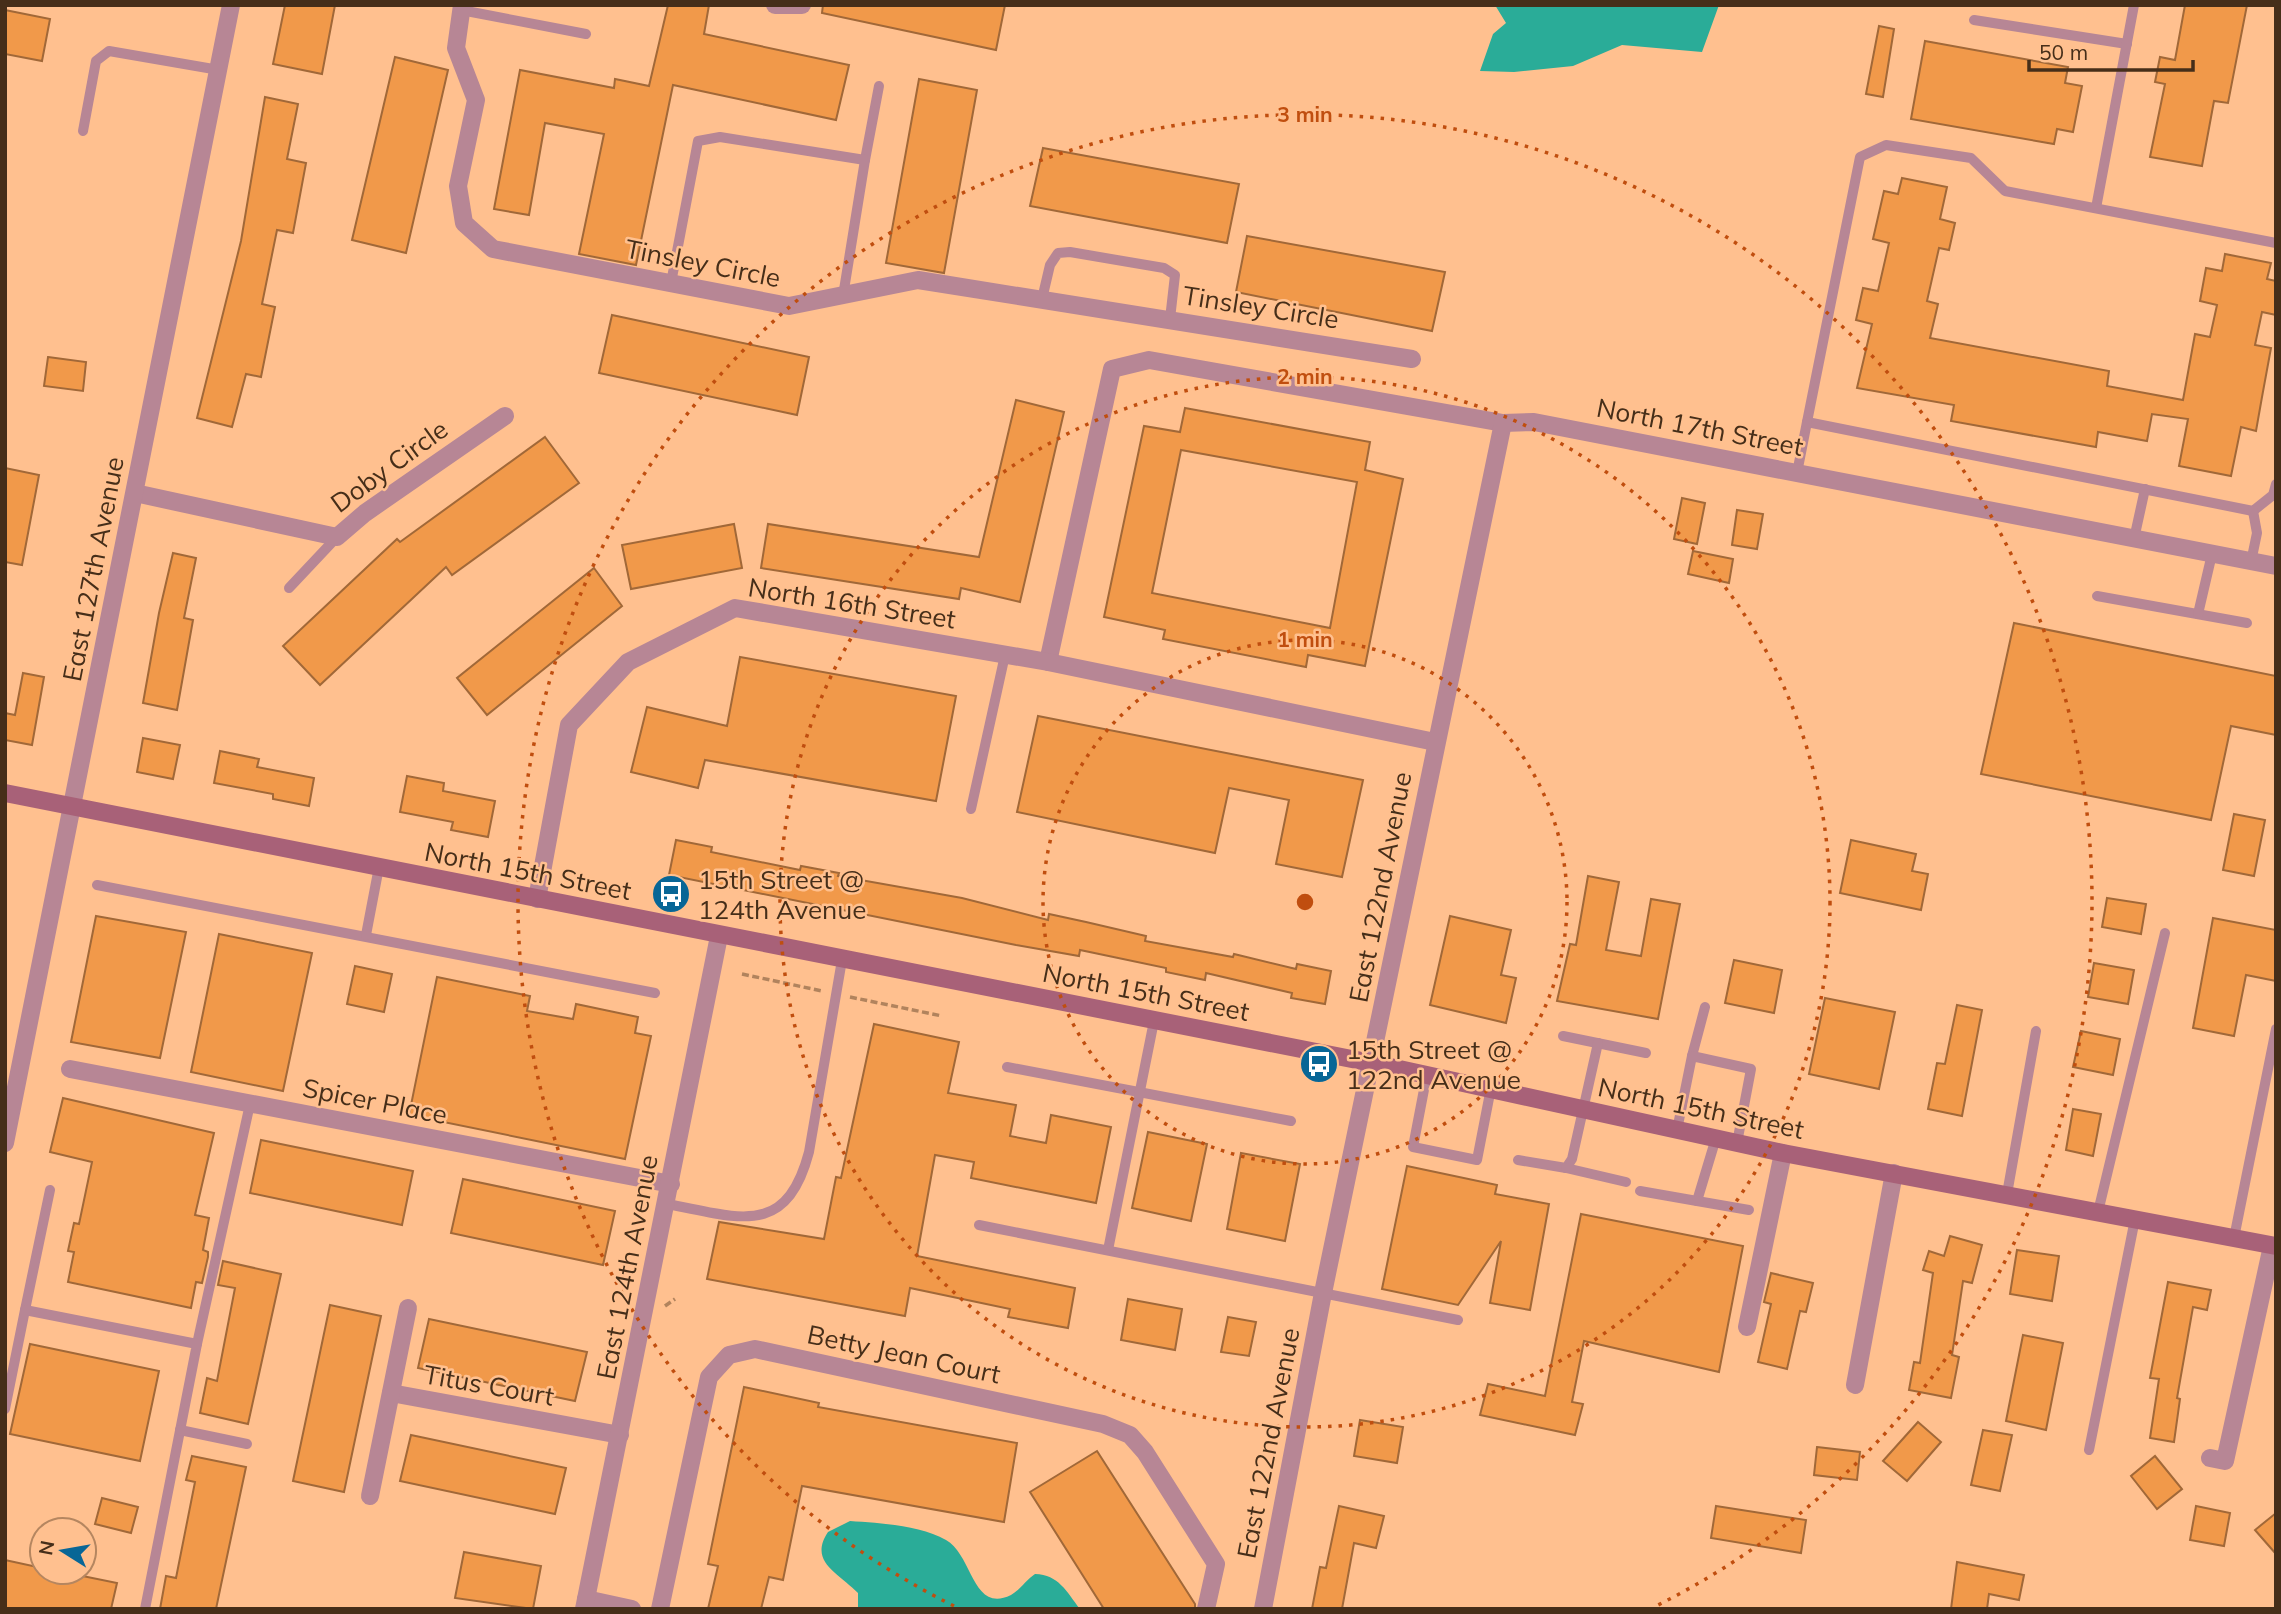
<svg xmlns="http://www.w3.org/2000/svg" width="2281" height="1614" viewBox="0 0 2281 1614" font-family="Mulish,sans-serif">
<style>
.water{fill:#2aac98}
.building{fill:#f1994a;stroke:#a16838;stroke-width:2;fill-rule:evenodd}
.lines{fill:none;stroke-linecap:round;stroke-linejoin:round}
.path{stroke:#b1835d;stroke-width:3.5;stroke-dasharray:7 3.5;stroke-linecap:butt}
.lane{stroke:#b78695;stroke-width:10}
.street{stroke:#b78695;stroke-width:18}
.secondary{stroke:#a86178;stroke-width:18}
.ring{fill:none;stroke:#c04e0f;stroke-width:3.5;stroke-dasharray:3.5 7}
.labels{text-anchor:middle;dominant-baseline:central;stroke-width:5;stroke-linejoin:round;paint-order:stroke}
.street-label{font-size:26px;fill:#462e19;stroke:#ffc08f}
.poi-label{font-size:26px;fill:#462e19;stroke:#ffc08f;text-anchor:start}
.centre{fill:#c04e0f;stroke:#ffc08f;stroke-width:3.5}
.ring-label{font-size:21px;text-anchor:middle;font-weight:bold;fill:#c04e0f;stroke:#ffc08f;stroke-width:5;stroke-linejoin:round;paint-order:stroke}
</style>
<rect width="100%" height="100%" fill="#ffc08f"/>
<g class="water">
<path d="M 1495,5 L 1719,5 L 1702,52 L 1622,45 L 1573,66 L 1514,72 L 1480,71 L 1493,34 L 1506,23 Z"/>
<path d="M 850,1521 C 879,1523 920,1525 946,1540 C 973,1555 972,1614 1011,1595 C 1020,1590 1026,1580 1035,1574 C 1059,1575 1066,1591 1080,1609 L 858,1609 L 858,1593 C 839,1573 808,1562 828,1532 Z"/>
</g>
<g class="building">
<path d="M 285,5 L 335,5 L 322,74 L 273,64 Z"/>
<path d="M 668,5 L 709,5 L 704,34 L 849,65 L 836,120 L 673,85 L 636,265 L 579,254 L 604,134 L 545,123 L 529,215 L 494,209 L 520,70 L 614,88 L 615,79 L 649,86 Z"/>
<path d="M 823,5 L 1005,5 L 996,50 L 822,13 Z"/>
<path d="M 2185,5 L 2247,5 L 2228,103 L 2214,101 L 2202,166 L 2150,157 L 2165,84 L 2155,82 L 2160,57 L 2175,60 Z"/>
<path d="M 5,10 L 50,19 L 42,61 L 5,54 Z"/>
<path d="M 1879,26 L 1894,29 L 1883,97 L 1866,94 Z"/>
<path d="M 1925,41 L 2068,67 L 2065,83 L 2082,86 L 2073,132 L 2057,129 L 2054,144 L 1911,119 Z"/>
<path d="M 395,57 L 448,70 L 406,253 L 352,240 Z"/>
<path d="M 919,79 L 977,90 L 944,273 L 886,263 Z"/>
<path d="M 265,97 L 298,104 L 287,159 L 306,163 L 293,233 L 277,230 L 262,304 L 275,307 L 261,377 L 246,374 L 232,427 L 197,418 L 241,241 Z"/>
<path d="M 1043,148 L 1239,184 L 1227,243 L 1030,206 Z"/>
<path d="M 1902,178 L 1947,187 L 1940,219 L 1955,223 L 1949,250 L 1939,248 L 1927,301 L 1938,304 L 1930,338 L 2109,371 L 2107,386 L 2183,400 L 2195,334 L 2210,337 L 2217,305 L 2200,301 L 2206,268 L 2222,271 L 2225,254 L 2271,263 L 2267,279 L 2276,281 L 2276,315 L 2262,312 L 2255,345 L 2271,348 L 2262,397 L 2256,431 L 2241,427 L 2231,476 L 2179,466 L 2188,419 L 2152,414 L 2147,441 L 2098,432 L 2096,447 L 1951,421 L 1954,405 L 1857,388 L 1872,324 L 1856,320 L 1863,288 L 1878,291 L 1889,243 L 1873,239 L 1884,191 L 1898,194 Z"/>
<path d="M 1247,236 L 1445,272 L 1432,331 L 1236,292 Z"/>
<path d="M 612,315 L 809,357 L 797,415 L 599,373 Z"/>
<path d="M 48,357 L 86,362 L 83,391 L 44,386 Z"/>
<path d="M 1016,400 L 1064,412 L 1020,602 L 961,588 L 959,599 L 761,568 L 768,524 L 979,557 Z"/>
<path d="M 1185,408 L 1370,442 L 1365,470 L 1403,479 L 1365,666 L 1308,655 L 1306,667 L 1163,639 L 1165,630 L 1104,617 L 1144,426 L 1180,432 ZM 1181,450 L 1357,482 L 1330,628 L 1152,593 Z"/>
<path d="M 545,437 L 579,483 L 452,575 L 446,567 L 320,685 L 283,646 L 397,539 L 400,542 Z"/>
<path d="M 5,468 L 39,475 L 22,565 L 5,562 Z"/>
<path d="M 1682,498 L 1705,503 L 1697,544 L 1674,539 Z"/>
<path d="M 1737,510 L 1763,514 L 1757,549 L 1732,545 Z"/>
<path d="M 734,524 L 742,568 L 631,589 L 622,545 Z"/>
<path d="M 1693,551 L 1733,559 L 1729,583 L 1688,574 Z"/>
<path d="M 173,553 L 196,558 L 184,618 L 193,620 L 177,710 L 143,703 L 159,613 Z"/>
<path d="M 594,568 L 622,606 L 487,715 L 457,678 Z"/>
<path d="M 2014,623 L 2276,676 L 2276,735 L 2231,726 L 2211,820 L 1981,774 Z"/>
<path d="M 740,657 L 956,696 L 936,801 L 705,760 L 698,788 L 631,772 L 647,707 L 727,726 Z"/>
<path d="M 23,673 L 44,677 L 32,745 L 5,740 L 5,713 L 15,715 Z"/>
<path d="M 1038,716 L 1363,780 L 1342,877 L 1276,864 L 1289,800 L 1229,788 L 1215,853 L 1017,812 Z"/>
<path d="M 143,738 L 180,745 L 173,779 L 137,772 Z"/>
<path d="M 220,751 L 259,759 L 257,767 L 314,778 L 309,806 L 273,799 L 273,794 L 214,783 Z"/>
<path d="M 407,776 L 444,783 L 443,791 L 495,801 L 488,837 L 451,830 L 453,822 L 400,812 Z"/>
<path d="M 2234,814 L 2265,820 L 2254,876 L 2223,870 Z"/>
<path d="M 676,840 L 712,847 L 711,852 L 800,870 L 801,866 L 839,873 L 838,876 L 962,898 L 1048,920 L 1049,914 L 1086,922 L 1146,936 L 1145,941 L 1233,957 L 1234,954 L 1296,969 L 1297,964 L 1331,971 L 1325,1004 L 1291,998 L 1292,993 L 1206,973 L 1205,980 L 1166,972 L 1166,968 L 1080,950 L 1079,956 L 1016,945 L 669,875 Z"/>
<path d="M 1851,840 L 1916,854 L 1912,871 L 1928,874 L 1921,910 L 1840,893 Z"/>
<path d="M 1588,876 L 1619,882 L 1606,950 L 1641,956 L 1651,899 L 1680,904 L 1658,1019 L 1557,1001 L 1570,944 L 1576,945 Z"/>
<path d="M 2107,898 L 2146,904 L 2141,934 L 2102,927 Z"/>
<path d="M 96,916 L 186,932 L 160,1058 L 71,1042 Z"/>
<path d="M 1450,916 L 1511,930 L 1501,975 L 1516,978 L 1506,1023 L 1430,1005 Z"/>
<path d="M 2213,918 L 2276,930 L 2276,981 L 2246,975 L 2234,1036 L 2193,1028 Z"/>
<path d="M 219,934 L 312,953 L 283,1091 L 191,1072 Z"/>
<path d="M 1734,960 L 1782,970 L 1774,1013 L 1725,1003 Z"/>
<path d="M 2094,963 L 2134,970 L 2128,1004 L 2088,997 Z"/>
<path d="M 355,966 L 392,974 L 384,1012 L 347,1004 Z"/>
<path d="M 437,977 L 530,996 L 527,1011 L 573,1019 L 576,1004 L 638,1017 L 635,1033 L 651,1036 L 625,1159 L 409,1115 Z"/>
<path d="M 1825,998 L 1895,1012 L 1879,1089 L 1809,1074 Z"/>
<path d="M 1957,1005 L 1982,1010 L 1962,1116 L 1928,1109 L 1937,1063 L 1945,1064 Z"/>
<path d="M 874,1024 L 959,1042 L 948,1093 L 1016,1105 L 1010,1136 L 1046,1143 L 1051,1115 L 1111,1127 L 1096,1203 L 971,1178 L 974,1162 L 935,1155 L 917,1256 L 1075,1288 L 1068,1328 L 1008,1317 L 1010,1309 L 910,1288 L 905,1316 L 707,1279 L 719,1222 L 824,1239 L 836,1177 L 841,1178 Z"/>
<path d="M 2081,1031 L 2120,1039 L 2113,1075 L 2073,1067 Z"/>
<path d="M 63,1098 L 214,1133 L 195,1215 L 209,1218 L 203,1250 L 208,1252 L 208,1257 L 202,1283 L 196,1282 L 191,1308 L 68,1282 L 74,1252 L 68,1251 L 74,1223 L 79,1224 L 92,1162 L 50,1152 Z"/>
<path d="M 2073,1109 L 2101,1114 L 2093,1156 L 2066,1150 Z"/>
<path d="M 1148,1132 L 1207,1144 L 1191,1221 L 1132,1208 Z"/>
<path d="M 261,1140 L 413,1171 L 402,1225 L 250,1193 Z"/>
<path d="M 1241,1153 L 1300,1164 L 1285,1241 L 1227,1229 Z"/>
<path d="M 1407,1166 L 1497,1185 L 1495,1194 L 1549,1204 L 1530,1310 L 1490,1303 L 1501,1241 L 1458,1305 L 1382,1289 Z"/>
<path d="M 463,1179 L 615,1211 L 603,1265 L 451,1233 Z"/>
<path d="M 1581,1214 L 1743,1246 L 1719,1372 L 1584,1341 L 1572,1402 L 1583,1404 L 1575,1435 L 1480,1415 L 1488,1384 L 1545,1396 Z"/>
<path d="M 1950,1236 L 1982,1245 L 1972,1283 L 1963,1281 L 1952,1355 L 1959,1357 L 1951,1398 L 1909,1390 L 1914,1362 L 1920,1363 L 1933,1273 L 1923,1270 L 1929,1251 L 1944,1256 Z"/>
<path d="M 2017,1250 L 2059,1256 L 2052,1301 L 2010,1294 Z"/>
<path d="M 223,1261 L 281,1274 L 248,1424 L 200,1413 L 207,1378 L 217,1381 L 235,1288 L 218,1285 Z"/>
<path d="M 1771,1273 L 1813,1283 L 1806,1312 L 1800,1311 L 1787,1369 L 1758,1362 L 1771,1304 L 1764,1302 Z"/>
<path d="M 2168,1282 L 2211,1290 L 2207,1310 L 2193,1307 L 2177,1398 L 2180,1399 L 2174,1442 L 2150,1438 L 2159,1379 L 2150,1378 Z"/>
<path d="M 1128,1299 L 1182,1309 L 1175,1350 L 1121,1340 Z"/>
<path d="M 330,1305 L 381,1316 L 344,1492 L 293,1481 Z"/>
<path d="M 1228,1317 L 1256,1322 L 1249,1356 L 1221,1352 Z"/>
<path d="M 429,1319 L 587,1352 L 575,1401 L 418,1368 Z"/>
<path d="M 2023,1335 L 2063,1343 L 2046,1430 L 2006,1421 Z"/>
<path d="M 30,1344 L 159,1371 L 140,1461 L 10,1434 Z"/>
<path d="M 744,1387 L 819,1403 L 818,1407 L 1017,1443 L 1004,1522 L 802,1486 L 783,1580 L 769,1577 L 761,1609 L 708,1609 L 718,1566 L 708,1564 Z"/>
<path d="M 1360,1420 L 1403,1427 L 1397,1463 L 1354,1456 Z"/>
<path d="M 1918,1422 L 1941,1442 L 1907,1481 L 1883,1461 Z"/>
<path d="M 1983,1430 L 2012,1435 L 2000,1491 L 1971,1485 Z"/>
<path d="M 411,1435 L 566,1468 L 555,1514 L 400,1481 Z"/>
<path d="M 1817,1447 L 1860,1452 L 1857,1480 L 1814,1475 Z"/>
<path d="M 1097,1451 L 1195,1604 L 1195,1609 L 1104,1609 L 1030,1492 Z"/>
<path d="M 192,1456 L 246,1467 L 221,1585 L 216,1609 L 160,1609 L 166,1576 L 176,1578 L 195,1482 L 186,1480 Z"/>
<path d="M 2155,1456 L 2182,1489 L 2157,1509 L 2131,1476 Z"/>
<path d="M 102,1498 L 138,1507 L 131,1533 L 95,1524 Z"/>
<path d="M 1339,1506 L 1384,1516 L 1376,1548 L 1354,1543 L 1342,1609 L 1312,1609 L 1320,1567 L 1326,1568 Z"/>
<path d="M 1716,1506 L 1806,1520 L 1801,1553 L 1711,1538 Z"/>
<path d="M 2196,1506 L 2230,1513 L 2224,1546 L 2190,1540 Z"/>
<path d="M 2276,1513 L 2276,1554 L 2255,1530 Z"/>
<path d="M 464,1552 L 541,1566 L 533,1609 L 455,1598 Z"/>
<path d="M 5,1560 L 42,1568 L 42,1572 L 63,1572 L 117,1583 L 111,1609 L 5,1609 Z"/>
<path d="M 1957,1562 L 2024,1575 L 2019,1600 L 1989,1594 L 1987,1609 L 1951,1609 Z"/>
</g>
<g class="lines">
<g class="path">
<path d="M 742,974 L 822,991"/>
<path d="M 850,997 L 942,1016"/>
<path d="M 665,1306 L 675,1299"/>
</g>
<g class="lane">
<path d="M 461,10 L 586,34"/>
<path d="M 1974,20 L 2127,44"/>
<path d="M 83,131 L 96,61 L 109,51 L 219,70"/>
<path d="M 865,160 L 879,86"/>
<path d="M 2096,208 L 2134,5"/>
<path d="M 2276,243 L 2005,191 L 1971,158 L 1886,145 L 1860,157 L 1807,422 L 2253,511 L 2273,495 L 2276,484"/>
<path d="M 671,283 L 698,141 L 720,137 L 865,160 L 843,296"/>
<path d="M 1042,299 L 1050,265 L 1058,253 L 1070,252 L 1164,268 L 1175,275 L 1170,319"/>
<path d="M 1797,473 L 1807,422"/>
<path d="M 2134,539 L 2145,489"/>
<path d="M 2251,562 L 2257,533 L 2253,511"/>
<path d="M 289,588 L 337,537"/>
<path d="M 2097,596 L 2247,623"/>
<path d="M 2198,614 L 2212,554"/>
<path d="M 971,809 L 1005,655"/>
<path d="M 97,885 L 655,993"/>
<path d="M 366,935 L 379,867"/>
<path d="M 1563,1036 L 1646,1053"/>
<path d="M 1692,1056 L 1705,1007"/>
<path d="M 1007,1067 L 1291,1121"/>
<path d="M 1427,1074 L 1413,1147 L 1477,1160 L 1491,1088"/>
<path d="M 1677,1130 L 1692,1056 L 1751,1069 L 1737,1143"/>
<path d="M 1518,1160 L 1566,1168 L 1572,1159 L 1598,1043"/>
<path d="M 1566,1168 L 1626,1182"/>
<path d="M 1640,1191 L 1697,1201 L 1716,1138"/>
<path d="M 2007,1194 L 2036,1031"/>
<path d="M 1697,1201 L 1749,1210"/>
<path d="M 667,1204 C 738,1217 786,1239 809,1152 L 842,960"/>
<path d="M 2098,1212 L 2165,933"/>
<path d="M 979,1225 L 1458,1320"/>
<path d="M 2234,1238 L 2276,1029"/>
<path d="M 1108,1250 L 1154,1021"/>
<path d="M 25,1310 L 50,1190"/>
<path d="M 197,1344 L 250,1104"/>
<path d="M 5,1409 L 25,1310 L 197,1344 L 145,1609"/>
<path d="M 180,1430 L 247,1444"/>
<path d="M 2089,1450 L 2135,1219"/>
</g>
<g class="street">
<path d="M 462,5 L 456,48 L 476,100 L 458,186 L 464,223 L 493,249 L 789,306 L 918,280 L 1412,359"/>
<path d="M 775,5 L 802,5"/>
<path d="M 135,493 L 337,537 L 365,513 L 505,416"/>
<path d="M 1048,662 L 1112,369 L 1149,360 L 1503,423 L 1534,422 L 2276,566"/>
<path d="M 537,899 L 569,725 L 628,662 L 735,608 L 1048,662 L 1435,742"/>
<path d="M 70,1069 L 671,1184"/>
<path d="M 5,1143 L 231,5"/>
<path d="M 1747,1327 L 1783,1153"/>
<path d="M 1855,1385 L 1894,1173"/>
<path d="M 391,1393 L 620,1435"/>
<path d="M 2210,1458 L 2225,1461 L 2272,1246"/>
<path d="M 370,1496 L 408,1308"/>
<path d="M 586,1599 L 632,1609"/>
<path d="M 584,1609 L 719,936"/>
<path d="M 660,1609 L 709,1377 L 729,1355 L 755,1349 L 1103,1424 L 1130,1435 L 1145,1452 L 1216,1564 L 1206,1609"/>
<path d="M 1263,1609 L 1323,1293 L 1503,423"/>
</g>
<path class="secondary" d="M 5,793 L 1372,1063 L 1783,1153 L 2276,1246"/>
</g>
<g class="ring">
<circle cx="1305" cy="902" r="262"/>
<circle cx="1305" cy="902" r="525"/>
<path d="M954 1606A787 787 0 1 1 1656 1606"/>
</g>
<defs>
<symbol id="bus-disc" viewBox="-11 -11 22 22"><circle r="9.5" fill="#086696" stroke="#ffc08f"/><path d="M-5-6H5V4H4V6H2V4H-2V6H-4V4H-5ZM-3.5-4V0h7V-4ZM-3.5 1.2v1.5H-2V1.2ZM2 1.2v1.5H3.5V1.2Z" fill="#fff"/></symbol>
</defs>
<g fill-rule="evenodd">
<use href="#bus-disc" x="649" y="872" width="44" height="44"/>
<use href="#bus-disc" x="1297" y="1042" width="44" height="44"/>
</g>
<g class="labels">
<g class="street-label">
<text transform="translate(703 263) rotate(11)">Tinsley Circle</text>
<text transform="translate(1261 307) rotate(9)">Tinsley Circle</text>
<text transform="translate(1700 427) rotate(11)">North 17th Street</text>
<text transform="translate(389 466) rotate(-36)">Doby Circle</text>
<text transform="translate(93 569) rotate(-79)">East 127th Avenue</text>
<text transform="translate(852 603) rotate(9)">North 16th Street</text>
<text transform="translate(528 871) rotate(11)">North 15th Street</text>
<text transform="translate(1380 887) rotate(-79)">East 122nd Avenue</text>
<text transform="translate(1146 992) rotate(11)">North 15th Street</text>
<text transform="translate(375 1101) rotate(11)">Spicer Place</text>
<text transform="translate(1701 1108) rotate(12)">North 15th Street</text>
<text transform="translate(627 1267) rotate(-79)">East 124th Avenue</text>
<text transform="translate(904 1354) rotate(12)">Betty Jean Court</text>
<text transform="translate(489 1385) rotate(10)">Titus Court</text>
<text transform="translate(1268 1443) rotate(-79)">East 122nd Avenue</text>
</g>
<g class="poi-label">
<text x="698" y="879">15th Street @<tspan x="698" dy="30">124th Avenue</tspan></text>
<text x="1346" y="1049">15th Street @<tspan x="1346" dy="30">122nd Avenue</tspan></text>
</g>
</g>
<circle cx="1305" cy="902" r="10" class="centre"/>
<g class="ring-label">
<text x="1305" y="122">3 min</text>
<text x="1305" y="384">2 min</text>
<text x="1305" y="647">1 min</text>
</g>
<rect width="2281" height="1614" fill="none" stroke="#462e19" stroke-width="14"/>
<g transform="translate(63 1551) rotate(281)"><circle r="33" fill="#ffc08f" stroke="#b58660" stroke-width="2"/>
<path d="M0-5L12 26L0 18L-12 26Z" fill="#086696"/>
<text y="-10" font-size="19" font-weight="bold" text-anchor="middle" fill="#462e19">N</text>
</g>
<path d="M2029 60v10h164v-10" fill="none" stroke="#462e19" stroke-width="3.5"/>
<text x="2039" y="60" font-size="21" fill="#462e19" stroke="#ffc08f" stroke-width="5" paint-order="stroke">50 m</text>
</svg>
